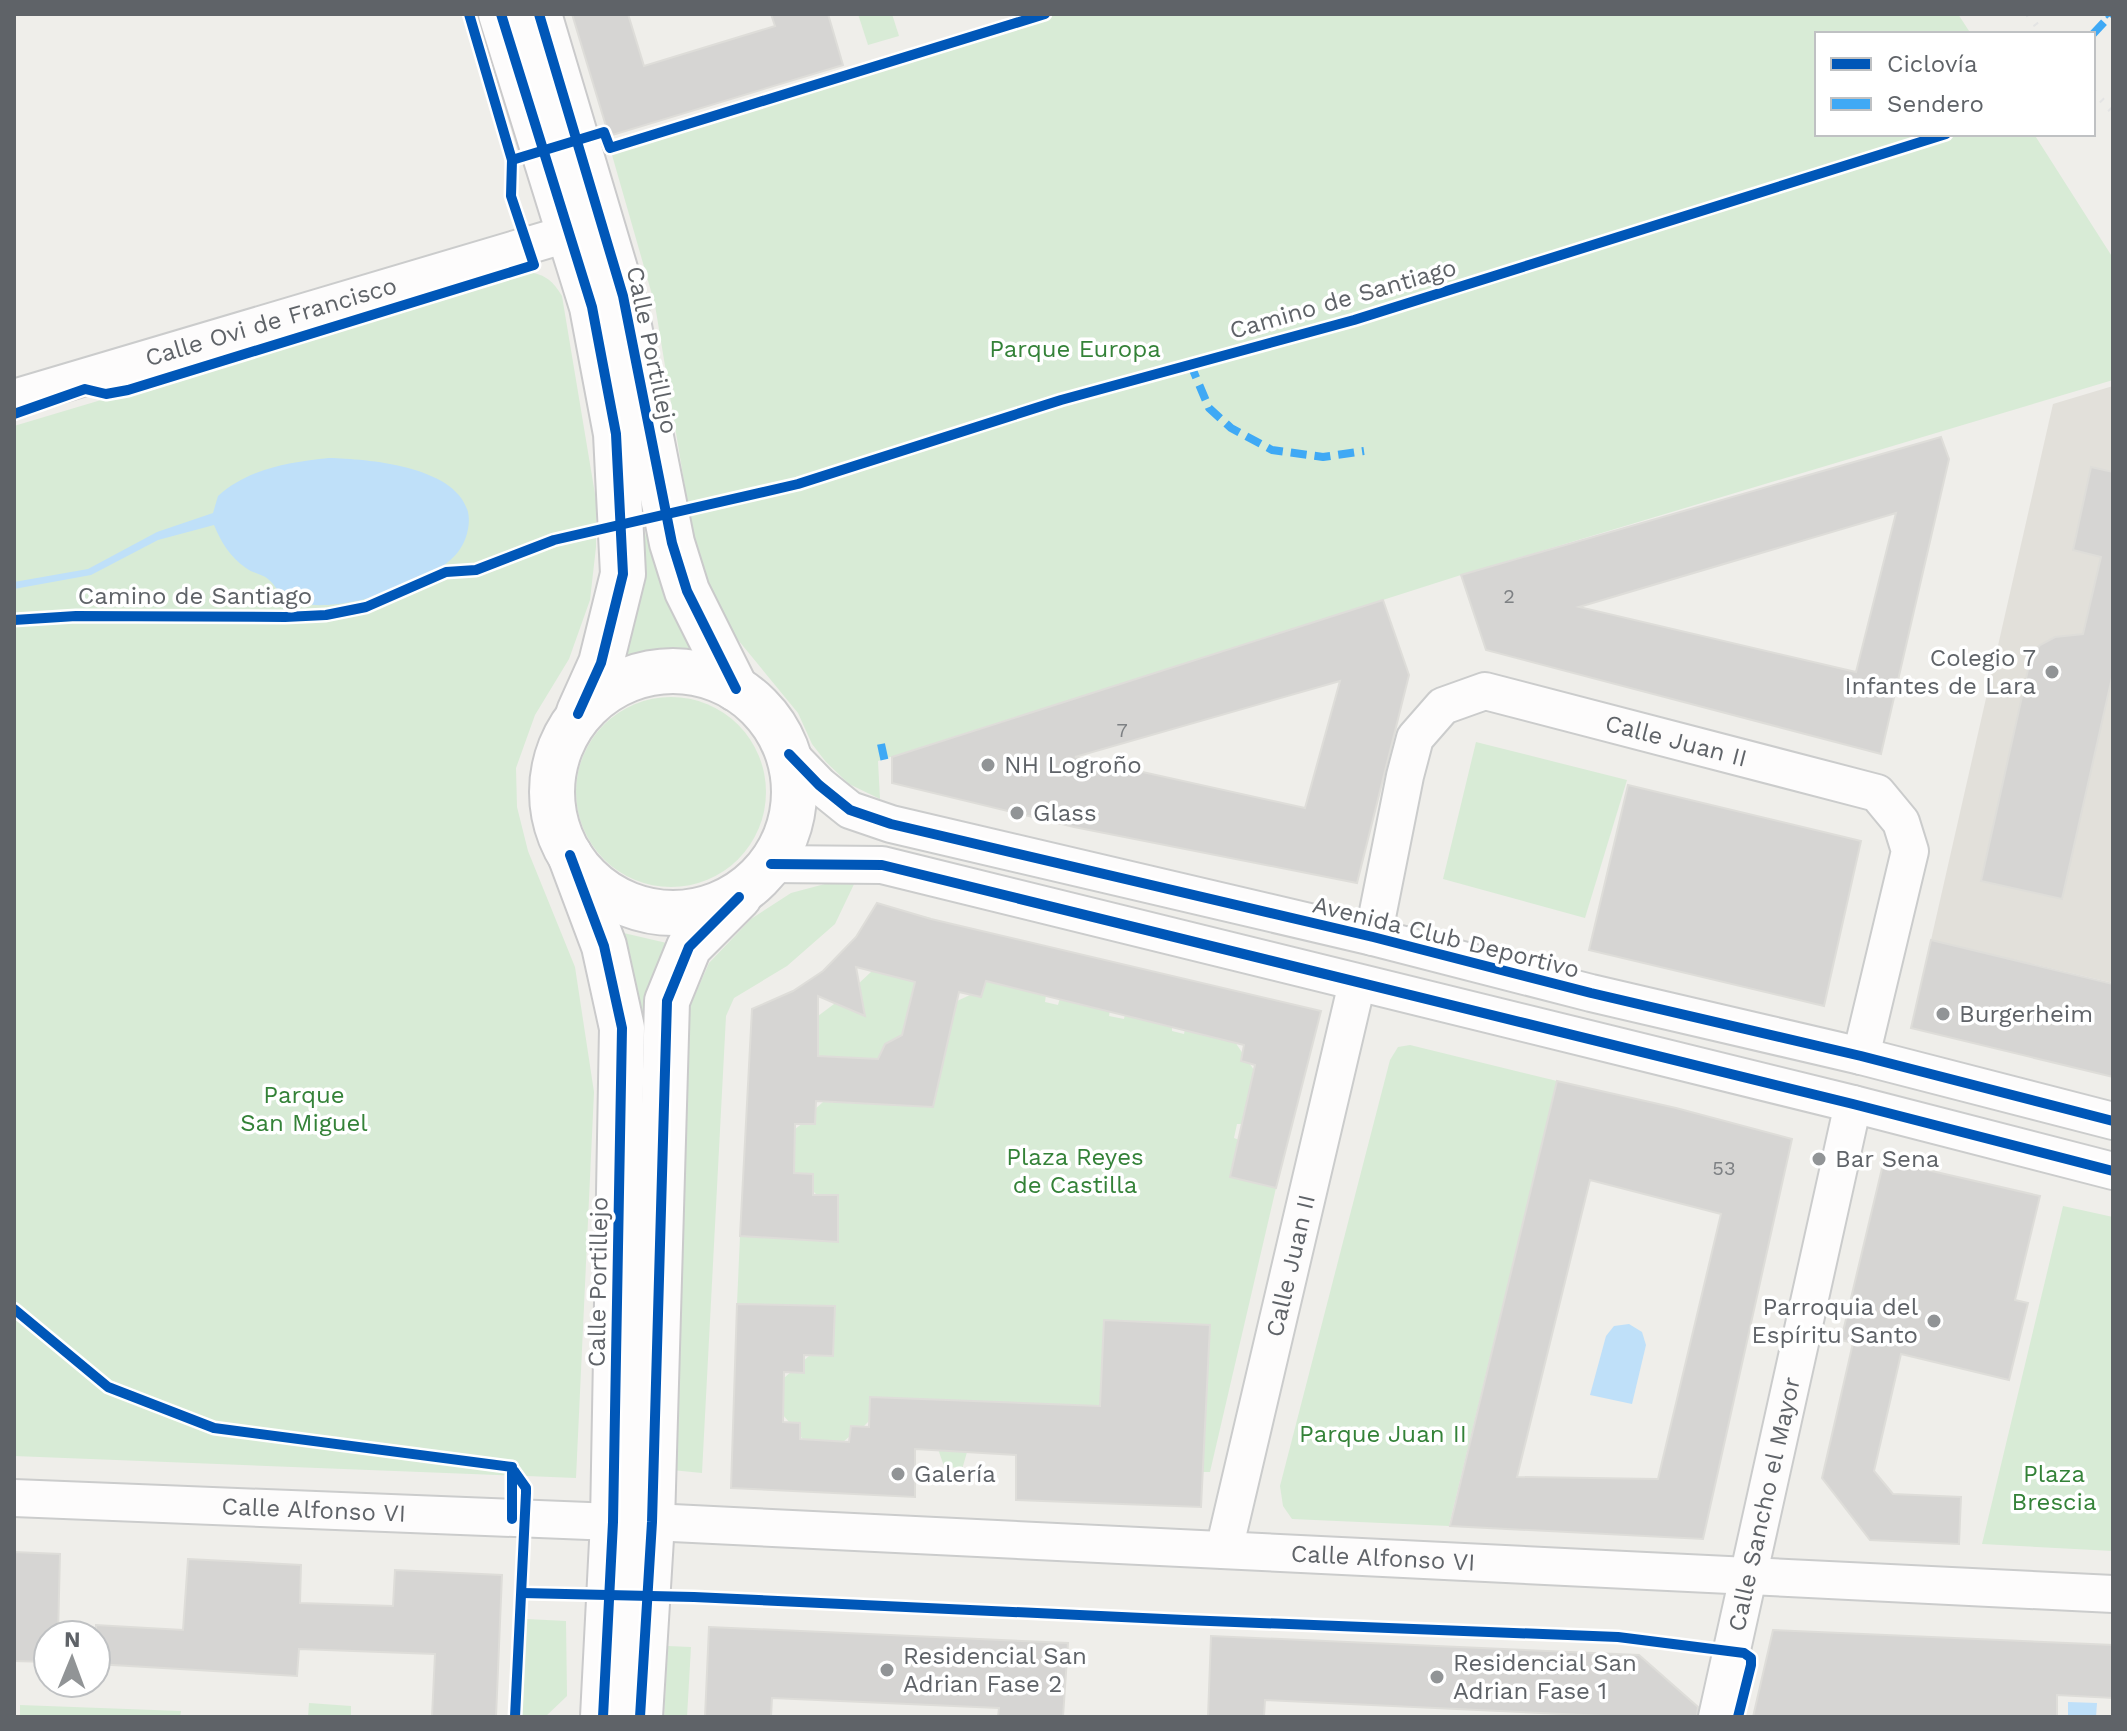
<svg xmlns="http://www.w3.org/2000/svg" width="2127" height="1731" viewBox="0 0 2127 1731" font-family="'Work Sans',sans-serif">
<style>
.education{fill:#e2e0da}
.green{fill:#d8ebd6}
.water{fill:#bfe0f9}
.building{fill:#d6d5d3;stroke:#deddd9;stroke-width:2;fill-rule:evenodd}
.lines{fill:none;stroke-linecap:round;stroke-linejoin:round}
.minor-casing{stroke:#cbcccc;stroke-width:40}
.secondary-casing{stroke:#cacacb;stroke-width:48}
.minor{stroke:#fdfcfc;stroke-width:36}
.secondary{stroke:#fdfcfc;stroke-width:44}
.rail{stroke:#e4e4e4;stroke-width:6;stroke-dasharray:2 10;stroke-linecap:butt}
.quiet{stroke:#3fa9f5;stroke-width:8;stroke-dasharray:16 8;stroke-linecap:butt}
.cycleway-casing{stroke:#fff;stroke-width:15}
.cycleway{stroke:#0057b8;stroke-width:10}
.poi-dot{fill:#919496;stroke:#fff;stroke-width:3}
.labels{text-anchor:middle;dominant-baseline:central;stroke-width:7;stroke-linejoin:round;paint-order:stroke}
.number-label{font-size:20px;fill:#7e8184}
.street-label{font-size:24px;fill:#5f6368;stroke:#fff}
.park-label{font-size:24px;fill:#348238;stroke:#fff}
.poi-label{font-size:24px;fill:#5f6368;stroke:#fff;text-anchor:start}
</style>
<rect width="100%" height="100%" fill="#efeeea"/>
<path class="education" d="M 2113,386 L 2113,983 L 1931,940 L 2053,404 Z"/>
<g class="green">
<path d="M 858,14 L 892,14 L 899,36 L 868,45 Z"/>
<path d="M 1031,14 L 1958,14 L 1971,34 L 1817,34 L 1817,134 L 2034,134 L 2113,258 L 2113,380 L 1461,575 L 878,761 L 880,799 L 849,784 L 826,762 L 812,744 L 798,713 L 734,635 L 701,585 L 655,305 L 610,148 Z"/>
<path d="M 529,272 C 546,275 553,281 562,296 L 596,500 L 596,547 L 590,600 L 569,659 L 535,715 L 516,768 L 517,807 L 528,851 L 575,967 L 594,1092 L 576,1478 L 14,1456 L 14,426 Z"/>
<path d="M 646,531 L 692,651 L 626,655 Z"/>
<circle cx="671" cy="792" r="95"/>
<path d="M 1476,742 L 1627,780 L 1585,918 L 1443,879 Z"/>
<path d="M 856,880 L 835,924 L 787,966 L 734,998 L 726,1016 L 702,1473 L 662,1469 L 683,1022 L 709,963 L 751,919 L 791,893 L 836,881 Z"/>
<path d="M 903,911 L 931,918 L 900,1042 L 879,1059 L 750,1053 L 818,1035 L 818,1016 L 838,1001 L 861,1002 L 861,993 L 856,986 L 872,971 L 888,974 Z"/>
<path d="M 615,931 L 671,944 L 639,1072 Z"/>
<path d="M 980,980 L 1046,995 L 1045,1002 L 1058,1005 L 1060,998 L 1110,1010 L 1109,1016 L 1124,1019 L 1125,1014 L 1172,1026 L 1172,1031 L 1184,1034 L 1185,1029 L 1235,1042 L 1254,1070 L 1242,1124 L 1237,1124 L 1234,1138 L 1239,1140 L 1230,1177 L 1276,1188 L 1210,1472 L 1203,1472 L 1210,1325 L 1153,1435 L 869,1421 L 863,1427 L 851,1426 L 850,1436 L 843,1442 L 804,1440 L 800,1436 L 800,1424 L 789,1422 L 783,1415 L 784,1378 L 810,1355 L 835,1307 L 737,1304 L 740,1236 L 837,1242 L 838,1195 L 817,1195 L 810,1188 L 813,1185 L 813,1174 L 802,1173 L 794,1181 L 795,1129 L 803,1123 L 815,1123 L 814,1110 L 823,1102 L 933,1107 L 957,1001 L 970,995 L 981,997 L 984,988 Z"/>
<path d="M 1410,1045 L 1557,1081 L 1449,1526 L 1292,1519 L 1283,1506 L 1280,1486 L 1390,1060 L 1398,1047 Z"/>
<path d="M 2063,1206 L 2113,1217 L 2113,1551 L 1982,1544 Z"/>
<path d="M 938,1449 L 967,1452 L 961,1473 L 954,1467 L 946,1472 Z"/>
<path d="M 527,1619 L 566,1621 L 567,1696 L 545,1717 L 521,1717 Z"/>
<path d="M 668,1646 L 691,1647 L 687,1717 L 664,1717 Z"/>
<path d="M 309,1703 L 351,1706 L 351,1717 L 308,1717 Z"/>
<path d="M 20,1705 L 181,1711 L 180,1717 L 20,1717 Z"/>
</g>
<g class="water">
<path d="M 329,458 C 368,459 456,466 468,512 C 471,525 466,542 458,552 C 432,586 329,618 289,600 C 279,596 276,585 268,579 C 262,574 252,573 246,568 C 230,557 221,542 214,525 L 158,540 L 91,575 L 14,589 L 14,582 L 88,569 L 157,532 L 213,513 L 218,496 C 248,469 289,462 329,458 Z"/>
<path d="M 1629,1324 L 1642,1332 L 1646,1345 L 1632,1404 L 1590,1395 L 1606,1336 L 1614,1326 Z"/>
<path d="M 2068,1702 L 2097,1703 L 2096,1717 L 2068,1717 Z"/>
</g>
<g class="building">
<path d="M 572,14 L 628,14 L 644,66 L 775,26 L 771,14 L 828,14 L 843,65 L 609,136 Z"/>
<path d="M 1941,437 L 1949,459 L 1881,754 L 1486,650 L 1461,575 ZM 1896,513 L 1856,672 L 1579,607 Z"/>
<path d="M 2091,467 L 2113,472 L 2113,673 L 2062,899 L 1981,881 L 2031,656 L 2040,645 L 2055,637 L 2083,634 L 2101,557 L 2073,550 Z"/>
<path d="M 1383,600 L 1409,675 L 1357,883 L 1074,827 L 892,783 L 892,757 ZM 1340,681 L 1305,808 L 1075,757 Z"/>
<path d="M 1628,785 L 1861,841 L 1824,1006 L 1589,950 Z"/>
<path d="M 877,903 L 931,919 L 1321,1011 L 1276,1188 L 1230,1177 L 1255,1065 L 1241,1061 L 1244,1045 L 986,981 L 981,997 L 959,992 L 933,1107 L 816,1101 L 815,1124 L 795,1124 L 794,1173 L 813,1174 L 813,1195 L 838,1195 L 838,1242 L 740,1236 L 752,1009 L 793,991 L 823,971 L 856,937 ZM 856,967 L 915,982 L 902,1035 L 885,1044 L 878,1059 L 818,1056 L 818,996 L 865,1016 Z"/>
<path d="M 1931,940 L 2113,984 L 2113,1077 L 1911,1028 Z"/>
<path d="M 1557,1081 L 1676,1108 L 1792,1139 L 1703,1539 L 1450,1526 ZM 1590,1180 L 1721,1214 L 1658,1479 L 1517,1477 Z"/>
<path d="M 1884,1160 L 2040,1196 L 2015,1300 L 2028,1303 L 2009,1380 L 1901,1354 L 1874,1471 L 1893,1494 L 1961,1497 L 1959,1544 L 1870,1540 L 1822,1478 L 1853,1343 L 1841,1340 Z"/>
<path d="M 737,1304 L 835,1306 L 833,1356 L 804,1355 L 804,1373 L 784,1372 L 783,1422 L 800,1423 L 800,1439 L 849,1442 L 851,1426 L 869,1427 L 870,1397 L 1100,1406 L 1104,1320 L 1210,1325 L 1201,1507 L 1016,1500 L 1016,1455 L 915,1449 L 915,1497 L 731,1488 Z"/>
<path d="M 14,1552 L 60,1554 L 58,1635 L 48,1635 L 48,1662 L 14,1661 Z"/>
<path d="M 188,1559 L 301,1565 L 300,1603 L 393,1606 L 395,1570 L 502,1575 L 496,1717 L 432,1717 L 435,1654 L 299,1649 L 297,1676 L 96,1664 L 96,1625 L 183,1630 Z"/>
<path d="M 709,1627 L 1068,1643 L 1063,1717 L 998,1717 L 999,1708 L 772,1698 L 771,1717 L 705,1717 Z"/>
<path d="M 1773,1630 L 2113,1645 L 2113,1698 L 2057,1695 L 2057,1717 L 1753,1717 Z"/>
<path d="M 1211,1636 L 1639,1655 L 1698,1707 L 1697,1717 L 1626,1717 L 1265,1700 L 1264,1717 L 1208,1717 Z"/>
</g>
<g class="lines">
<defs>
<g id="minor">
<path id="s1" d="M 14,398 L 570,233"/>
<path d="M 789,754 L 819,785 L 850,810 L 891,824 L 1373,937 L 1591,993 L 1861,1056 L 2113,1121"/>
<path d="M 771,864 L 882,865 L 1853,1104 L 2113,1171"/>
<path id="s2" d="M 1373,937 L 1405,776 L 1415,738 L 1443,706 L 1485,691 L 1877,793 L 1901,822 L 1910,851 L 1861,1056"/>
<path id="s3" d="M 14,1498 L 613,1522"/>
<path id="s4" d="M 652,1522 L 2113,1594"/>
<path id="s5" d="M 1224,1550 L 1357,983"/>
<path id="s6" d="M 1717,1717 L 1853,1104"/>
</g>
<g id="secondary">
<path d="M 501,14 L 592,307 L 616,434 L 623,574 L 601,663 L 579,712"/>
<path d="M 539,14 L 623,296 L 672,543 L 687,591 L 736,689"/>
<circle cx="673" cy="792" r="121"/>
<path d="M 570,855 L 604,946 L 622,1028 L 613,1522 L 603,1717"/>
<path d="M 640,1717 L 652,1522 L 667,1001 L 689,947 L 739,897"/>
</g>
</defs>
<use href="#minor" class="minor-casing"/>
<use href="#secondary" class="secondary-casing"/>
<use href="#minor" class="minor"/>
<use href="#secondary" class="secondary"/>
<g class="rail">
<path d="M 2028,14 L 2043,34"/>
<path d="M 2093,91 L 2113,112"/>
</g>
<g class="quiet">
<path d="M 2093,34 L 2110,16 L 2108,14"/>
<path d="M 1190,363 L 1209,408 L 1231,428 L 1272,450 L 1323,457 L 1364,451"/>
<path d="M 881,744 L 886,767"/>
</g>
<defs>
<g id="cycleway">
<path d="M 501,14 L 592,307 L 616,434 L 623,574 L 601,663 L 578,714"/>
<path d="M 539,14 L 623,296 L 672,543 L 687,591 L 736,689"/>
<path d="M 512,160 L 604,132 L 610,148 L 1045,14"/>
<path d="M 14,414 L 85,389 L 106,394 L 128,390 L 534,265 L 511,196 L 512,160 L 469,14"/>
<path d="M 14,620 L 76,616 L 285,617 L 326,615 L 366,607 L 446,572 L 476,570 L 554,540 L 798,484 L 1061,400 L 1354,320 L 1946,134"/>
<path d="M 789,754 L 819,785 L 850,810 L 891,824 L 1373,937 L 1591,993 L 1861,1056 L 2113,1121"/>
<path d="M 570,855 L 604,946 L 622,1028 L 613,1522 L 603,1717"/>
<path d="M 771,864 L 882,865 L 1853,1104 L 2113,1171"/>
<path d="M 14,1309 L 108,1387 L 214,1428 L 512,1467 L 512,1519"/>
<path d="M 514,1471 L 526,1488 L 526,1493 L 515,1717"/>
<path d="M 522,1593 L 694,1597 L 1185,1620 L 1618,1637 L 1744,1653 L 1751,1658 L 1751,1665 L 1738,1717"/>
<path d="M 640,1717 L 652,1522 L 667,1001 L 689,947 L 739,897"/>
</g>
</defs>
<use href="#cycleway" class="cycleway-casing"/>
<use href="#cycleway" class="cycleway"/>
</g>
<g class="poi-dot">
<circle cx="2052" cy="672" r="8"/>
<circle cx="988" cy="765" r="8"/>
<circle cx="1017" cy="813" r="8"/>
<circle cx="1943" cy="1014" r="8"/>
<circle cx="1819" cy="1159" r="8"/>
<circle cx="1934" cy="1321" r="8"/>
<circle cx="898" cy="1474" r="8"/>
<circle cx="887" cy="1670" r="8"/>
<circle cx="1437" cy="1677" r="8"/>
</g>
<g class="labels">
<g class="number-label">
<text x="1509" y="596">2</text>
<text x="1122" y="730">7</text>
<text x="1724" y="1168">53</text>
</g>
<g class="street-label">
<text transform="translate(1343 299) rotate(-16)">Camino de Santiago</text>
<text stroke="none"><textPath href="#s1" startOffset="268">Calle Ovi de Francisco</textPath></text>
<text transform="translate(652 350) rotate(78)">Calle Portillejo</text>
<text x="195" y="596">Camino de Santiago</text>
<text stroke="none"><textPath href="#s2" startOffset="488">Calle Juan II</textPath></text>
<text transform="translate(1446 937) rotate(14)">Avenida Club Deportivo</text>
<text stroke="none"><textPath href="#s5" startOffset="292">Calle Juan II</textPath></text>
<text transform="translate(598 1282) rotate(-89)">Calle Portillejo</text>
<text stroke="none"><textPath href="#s6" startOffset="218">Calle Sancho el Mayor</textPath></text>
<text stroke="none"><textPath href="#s3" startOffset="300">Calle Alfonso VI</textPath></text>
<text stroke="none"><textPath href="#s4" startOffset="732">Calle Alfonso VI</textPath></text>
</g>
<g class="park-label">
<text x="1075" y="349">Parque Europa</text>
<text x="304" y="1095">Parque<tspan x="304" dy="28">San Miguel</tspan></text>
<text x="1075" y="1157">Plaza Reyes<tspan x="1075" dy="28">de Castilla</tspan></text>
<text x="1383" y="1434">Parque Juan II</text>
<text x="2054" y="1474">Plaza<tspan x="2054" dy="28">Brescia</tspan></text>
</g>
<g class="poi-label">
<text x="2036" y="658" text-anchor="end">Colegio 7<tspan x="2036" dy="28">Infantes de Lara</tspan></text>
<text x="1004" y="765">NH Logroño</text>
<text x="1033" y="813">Glass</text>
<text x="1959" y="1014">Burgerheim</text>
<text x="1835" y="1159">Bar Sena</text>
<text x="1918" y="1307" text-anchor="end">Parroquia del<tspan x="1918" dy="28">Espíritu Santo</tspan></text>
<text x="914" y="1474">Galería</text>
<text x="903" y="1656">Residencial San<tspan x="903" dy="28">Adrian Fase 2</tspan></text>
<text x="1453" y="1663">Residencial San<tspan x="1453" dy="28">Adrian Fase 1</tspan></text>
</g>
</g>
<rect width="2127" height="1731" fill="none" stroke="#5f6368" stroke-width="32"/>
<rect x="1815" y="32" width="280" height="104" fill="#ffffff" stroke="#bfc1c3" stroke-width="2"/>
<rect x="1831" y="58" width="40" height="12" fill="#0057b8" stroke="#bfc1c3" stroke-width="2"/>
<text x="1887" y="72" font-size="24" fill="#5f6368">Ciclovía</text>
<rect x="1831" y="98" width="40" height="12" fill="#3fa9f5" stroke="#bfc1c3" stroke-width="2"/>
<text x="1887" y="112" font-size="24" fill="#5f6368">Sendero</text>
<g transform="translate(72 1659) rotate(1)"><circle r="38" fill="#ffffff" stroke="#bfc1c3" stroke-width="2"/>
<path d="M0-6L14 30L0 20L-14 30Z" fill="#919496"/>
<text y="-12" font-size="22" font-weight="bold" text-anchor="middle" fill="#5f6368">N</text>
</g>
</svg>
